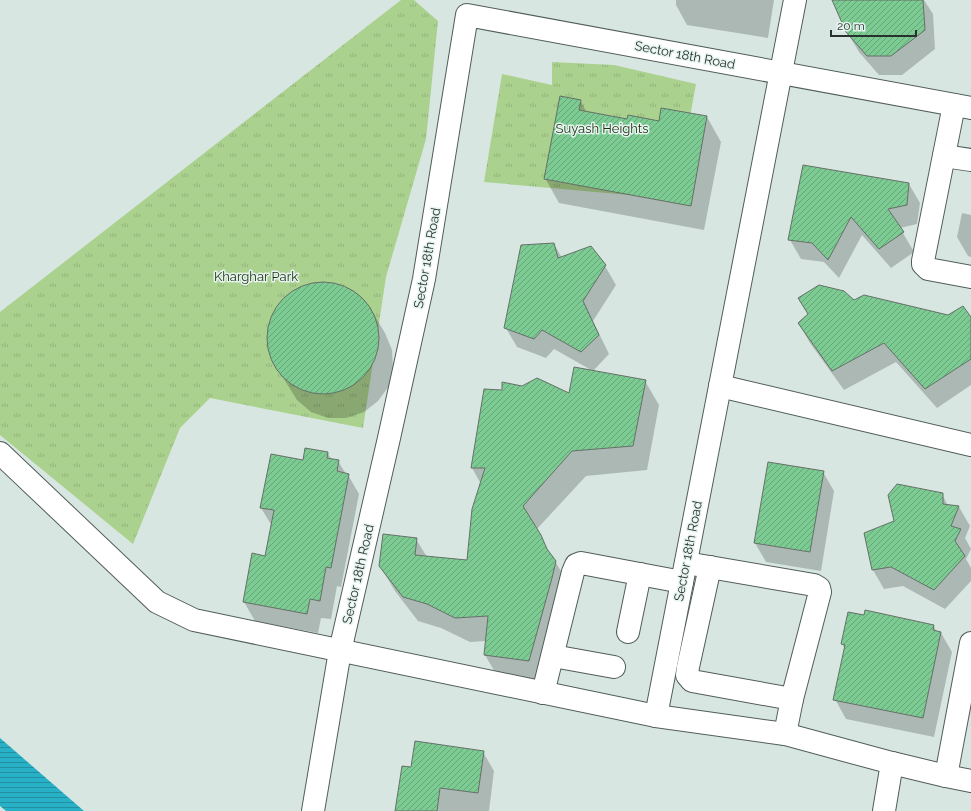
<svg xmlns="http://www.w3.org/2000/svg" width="971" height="811" viewBox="0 0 971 811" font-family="Raleway,sans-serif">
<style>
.grass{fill:url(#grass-tufts)}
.water{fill:url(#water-rules)}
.shadow{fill:#0003}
.building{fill:url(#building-hatch);stroke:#667068}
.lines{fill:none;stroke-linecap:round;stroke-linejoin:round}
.minor-casing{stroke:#515d59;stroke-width:24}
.minor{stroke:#fff;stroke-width:22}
.labels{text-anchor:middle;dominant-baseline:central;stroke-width:3;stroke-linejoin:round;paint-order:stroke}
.street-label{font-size:13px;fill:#2a302e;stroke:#e5f4ef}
.park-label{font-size:13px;fill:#1f3010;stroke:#e5f4ef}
</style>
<defs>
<pattern id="grass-tufts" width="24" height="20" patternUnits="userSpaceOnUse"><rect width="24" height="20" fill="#aad18e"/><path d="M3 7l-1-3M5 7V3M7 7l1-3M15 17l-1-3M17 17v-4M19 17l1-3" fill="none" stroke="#92b47b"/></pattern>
<pattern id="water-rules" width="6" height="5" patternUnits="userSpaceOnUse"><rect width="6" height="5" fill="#28b0c7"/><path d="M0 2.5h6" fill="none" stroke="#2390a2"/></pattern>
<pattern id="building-hatch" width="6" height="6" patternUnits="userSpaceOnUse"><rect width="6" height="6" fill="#7bcb93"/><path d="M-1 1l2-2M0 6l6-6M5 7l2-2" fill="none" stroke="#65a578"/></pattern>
</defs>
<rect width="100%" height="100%" fill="#d8e6e1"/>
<g class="grass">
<path d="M 401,0 L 414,0 L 438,21 L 426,139 L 386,277 L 363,428 L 210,398 L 180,428 L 133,544 L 0,435 L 0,312 Z"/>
<path d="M 552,62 L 614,65 L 696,84 L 675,199 L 484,182 L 502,74 L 552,85 Z"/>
</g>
<path class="water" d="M 0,738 L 84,811 L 6,811 L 0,806 Z"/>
<g class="shadow">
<path d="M 676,0 L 774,0 L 768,38 L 687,25 L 676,5 Z"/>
<path d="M 847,0 L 924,0 L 933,14 L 935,49 L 902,75 L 879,75 L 859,52 L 847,32 Z"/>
<path d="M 580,100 L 587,113 L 628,121 L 660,122 L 707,117 L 721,142 L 704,230 L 559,203 L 545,178 Z"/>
<path d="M 909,184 L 920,203 L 917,224 L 900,228 L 914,252 L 891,268 L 862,235 L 839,278 L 824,262 L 801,259 L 790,240 Z"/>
<path d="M 962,213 L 971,215 L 971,257 L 968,256 L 957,237 Z"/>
<path d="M 554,244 L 562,258 L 605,266 L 616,285 L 593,321 L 609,354 L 593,371 L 554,349 L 546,358 L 517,347 L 506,328 Z"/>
<path d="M 323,283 L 341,286 L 358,294 L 370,308 L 385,333 L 392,350 L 393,369 L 389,386 L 378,401 L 364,412 L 346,418 L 328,418 L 311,412 L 297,400 L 272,360 L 268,343 L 269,325 L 276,308 L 289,295 L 305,286 Z"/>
<path d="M 854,301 L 971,319 L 971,385 L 937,408 L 896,362 L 844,390 L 810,343 L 799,324 Z"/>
<path d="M 645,381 L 659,405 L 647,470 L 586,476 L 536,530 L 570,586 L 543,685 L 499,679 L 485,655 L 486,641 L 470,642 L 441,628 L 418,621 L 395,591 L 380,566 L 416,539 L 427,557 L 468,561 L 481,484 L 472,468 L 570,394 Z"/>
<path d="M 306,449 L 328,453 L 331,459 L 338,461 L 346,474 L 348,475 L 359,494 L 341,587 L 337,586 L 331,619 L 321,618 L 318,633 L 255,621 L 244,602 L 266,557 L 272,526 L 261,508 L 304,461 Z"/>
<path d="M 823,472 L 834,491 L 821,571 L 766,562 L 755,543 Z"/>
<path d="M 942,494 L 948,506 L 959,507 L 970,526 L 965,538 L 971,549 L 966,559 L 971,568 L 971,581 L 945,609 L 903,586 L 884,589 L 873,570 L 895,522 Z"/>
<path d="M 933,625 L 937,632 L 941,633 L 952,652 L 934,737 L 846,719 L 835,699 L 845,649 L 842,644 Z"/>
<path d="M 483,752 L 494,771 L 489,811 L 396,811 L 412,768 Z"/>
</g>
<g class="building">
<path d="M 832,0 L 923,0 L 925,30 L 891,56 L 867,56 L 846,32 Z"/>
<path d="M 560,96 L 581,100 L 579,110 L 627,119 L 628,115 L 659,121 L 661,108 L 707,116 L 691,206 L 544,179 Z"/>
<path d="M 803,165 L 909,183 L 907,205 L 888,209 L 904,232 L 879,249 L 851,217 L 828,260 L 812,243 L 788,240 Z"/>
<path d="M 554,243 L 558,258 L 591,246 L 606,265 L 583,301 L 599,335 L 581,352 L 542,330 L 534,339 L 504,328 L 521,245 Z"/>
<circle cx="323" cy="338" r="56"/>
<path d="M 819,285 L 844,291 L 854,300 L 864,295 L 948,315 L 963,306 L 971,317 L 971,359 L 925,389 L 884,343 L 832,371 L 798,323 L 808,314 L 798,298 Z"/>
<path d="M 574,367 L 646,380 L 633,446 L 572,451 L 523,506 L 541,535 L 547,549 L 556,561 L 552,578 L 529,661 L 484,655 L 488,616 L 455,618 L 427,604 L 403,597 L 379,566 L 383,534 L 417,538 L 415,555 L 467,560 L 472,509 L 485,468 L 471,468 L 484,389 L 502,390 L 502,382 L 522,386 L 537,378 L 569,393 Z"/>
<path d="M 305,448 L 328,452 L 327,458 L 339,460 L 337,471 L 349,474 L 331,568 L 326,567 L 320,601 L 310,599 L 307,614 L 243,602 L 252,553 L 265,556 L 274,510 L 260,508 L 271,454 L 303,460 Z"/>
<path d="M 768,462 L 824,471 L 810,552 L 754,543 Z"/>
<path d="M 897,484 L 943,493 L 943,504 L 959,506 L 951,526 L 961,529 L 955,541 L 965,556 L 934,590 L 891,567 L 872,570 L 864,533 L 894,521 L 888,495 Z"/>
<path d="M 865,610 L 934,625 L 933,630 L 941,632 L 923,718 L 833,700 L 845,645 L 841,644 L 848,612 L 864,615 Z"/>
<path d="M 415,741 L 484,751 L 478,793 L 440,788 L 437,811 L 395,811 L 402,766 L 411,767 Z"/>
</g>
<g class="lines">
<defs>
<g id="minor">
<path d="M 954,105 L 923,261 L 923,264 L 928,269 L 971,277"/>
<path d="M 944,156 L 971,160"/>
<path d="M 720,386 L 971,445"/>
<path d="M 0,453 L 157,602 L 194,620 L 656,716 L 785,734 L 892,763 L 946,776 L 971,781"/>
<path d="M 686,563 L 814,585 L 819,588 L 820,592 L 792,699 L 785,734"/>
<path d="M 710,567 L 688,667 L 687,675 L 692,681 L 792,699"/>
<path d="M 628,632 L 640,574"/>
<path d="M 553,656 L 614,667"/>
<path d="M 543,693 L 573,572 L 576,565 L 581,563 L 682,582"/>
<path d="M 656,716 L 795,0"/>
<path d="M 946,776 L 971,643"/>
<path d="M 313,811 L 340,651 L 389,438 L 424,279 L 467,15 L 971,108"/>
<path d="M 884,811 L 892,763"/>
</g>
</defs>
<use href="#minor" class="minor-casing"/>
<use href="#minor" class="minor"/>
</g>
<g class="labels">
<g class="street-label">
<text transform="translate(685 55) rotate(11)">Sector 18th Road</text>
<text transform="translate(427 258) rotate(-80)">Sector 18th Road</text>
<text transform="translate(688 551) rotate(-79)">Sector 18th Road</text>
<text transform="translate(358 574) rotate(-77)">Sector 18th Road</text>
</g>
<g class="park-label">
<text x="602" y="128">Suyash Heights</text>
<text x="256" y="276">Kharghar Park</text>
</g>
</g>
<path d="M831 30v6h85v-6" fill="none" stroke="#2a302e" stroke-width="2"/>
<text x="837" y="30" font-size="12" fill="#2a302e" stroke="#e5f4ef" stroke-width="3" paint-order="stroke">20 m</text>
</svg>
